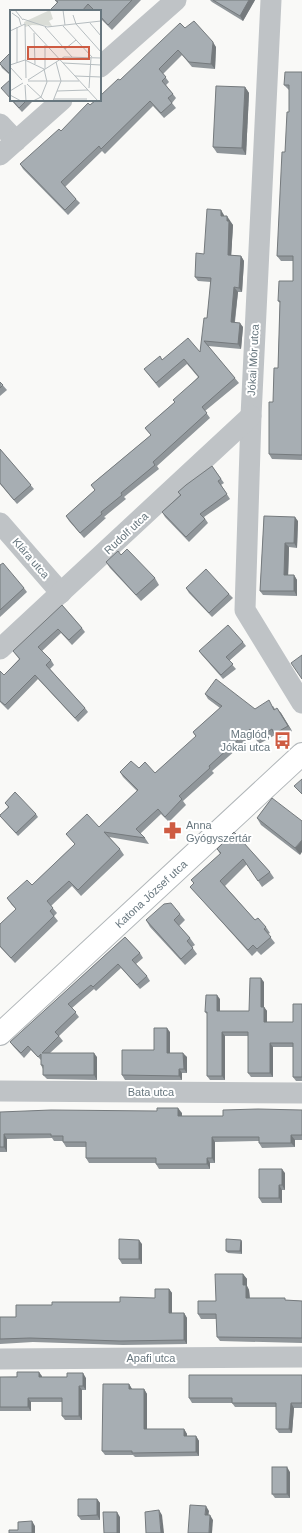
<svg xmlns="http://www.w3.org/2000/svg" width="302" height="1533" viewBox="0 0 302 1533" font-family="Arial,sans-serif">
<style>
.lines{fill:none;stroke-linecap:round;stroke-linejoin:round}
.major-casing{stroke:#b1b6b9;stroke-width:24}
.minor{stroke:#bfc3c6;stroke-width:21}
.major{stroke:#fff;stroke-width:22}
.wall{fill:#90969a}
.shaded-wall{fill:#757a7d}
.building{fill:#a7aeb3;stroke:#757a7d}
.labels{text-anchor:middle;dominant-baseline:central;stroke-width:4;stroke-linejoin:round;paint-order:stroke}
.street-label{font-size:11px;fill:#67767e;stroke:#fff}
.poi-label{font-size:11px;fill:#67767e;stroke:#fff;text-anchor:end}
.inset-road{fill:none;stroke:#b6bdc0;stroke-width:1}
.view{fill:#ce5b42;fill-opacity:0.15;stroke:#ce5b42;stroke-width:2}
.inset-edge{fill:none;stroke:#67767e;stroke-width:2}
</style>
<rect width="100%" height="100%" fill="#f9f9f7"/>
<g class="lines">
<defs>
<g id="major">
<path id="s1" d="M 0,1034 L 302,754"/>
</g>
</defs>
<use href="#major" class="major-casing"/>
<g class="minor">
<path d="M 271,0 L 251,416 L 245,610 L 302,703"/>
<path d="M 100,67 L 176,0"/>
<path d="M 0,124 L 16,141"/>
<path d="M 0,155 L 62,100"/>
<path d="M 0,523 L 61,593"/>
<path d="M 0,649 L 251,416"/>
<path d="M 0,1091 L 302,1093"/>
<path d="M 0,1359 L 302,1357"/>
</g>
<use href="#major" class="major"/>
</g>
<g class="wall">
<path d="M 55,0 L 141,0 L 112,30 L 100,18 L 100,11 L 93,11 L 92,10 L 90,11 L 49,11 L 57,3 Z"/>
<path d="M 210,0 L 255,0 L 243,21 L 212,2 Z"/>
<path d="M 185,28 L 216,47 L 215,69 L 192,67 L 182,55 L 163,74 L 169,82 L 166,85 L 176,98 L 172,103 L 176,108 L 164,118 L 153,106 L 105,154 L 102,151 L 65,187 L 76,199 L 80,203 L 68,215 L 23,169 L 20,164 L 61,131 L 90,105 L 120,80 Z"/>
<path d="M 11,52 L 11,76 L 2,68 L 0,64 Z"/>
<path d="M 302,72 L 302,460 L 272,459 L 269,454 L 273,402 L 278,368 L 280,303 L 278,301 L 293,281 L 293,261 L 281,261 L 277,256 L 285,152 L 289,112 L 289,90 L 284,85 Z"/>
<path d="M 245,87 L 249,93 L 246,155 L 217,153 L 213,147 Z"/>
<path d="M 11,100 L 34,100 L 22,112 Z"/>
<path d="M 224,215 L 224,216 L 230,221 L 230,222 L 233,225 L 231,255 L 241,256 L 244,261 L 242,292 L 238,292 L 235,322 L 243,327 L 241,349 L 208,346 L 239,383 L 205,411 L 210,418 L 157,466 L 159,469 L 124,497 L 126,499 L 104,517 L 106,518 L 84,538 L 69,521 L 66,516 L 95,490 L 91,485 L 151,435 L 145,428 L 175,402 L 198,377 L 187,364 L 159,388 L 144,369 L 162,360 L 200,352 L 207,318 L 211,282 L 198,281 L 195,277 L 204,254 Z"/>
<path d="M 0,382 L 7,390 L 0,396 Z"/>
<path d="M 0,449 L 34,489 L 17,504 L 0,484 Z"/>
<path d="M 212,466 L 224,483 L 221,485 L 230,499 L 204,517 L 208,523 L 189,542 L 165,517 L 162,512 L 180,495 L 178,492 Z"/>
<path d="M 264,516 L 298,521 L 297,548 L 289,547 L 288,575 L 294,575 L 297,580 L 297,596 L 263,595 L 260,591 Z"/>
<path d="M 121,555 L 155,578 L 159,585 L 141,601 L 110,568 L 106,562 Z"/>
<path d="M 0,565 L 24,588 L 27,592 L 0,617 Z"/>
<path d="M 186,588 L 229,594 L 233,598 L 212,617 L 189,593 Z"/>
<path d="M 62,605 L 82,628 L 85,632 L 72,645 L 61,633 L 42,651 L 51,660 L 54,665 L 50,669 L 85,708 L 88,712 L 78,722 L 38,679 L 8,710 L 0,702 L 0,671 L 4,675 L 19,659 L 13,651 Z"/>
<path d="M 243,642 L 246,646 L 229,661 L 236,669 L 223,679 L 202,655 L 199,651 Z"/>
<path d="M 205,694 L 255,709 L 273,706 L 275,709 L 281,713 L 292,731 L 278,739 L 275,735 L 259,744 L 253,735 L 212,771 L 214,773 L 183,801 L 186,805 L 169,822 L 161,814 L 140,834 L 145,838 L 149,844 L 109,837 L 120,849 L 124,855 L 81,896 L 72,886 L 51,906 L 57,913 L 54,916 L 58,921 L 15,963 L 0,947 L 0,924 L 16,909 L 11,904 L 7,898 L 32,885 L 75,844 L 66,834 L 99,827 L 137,791 L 123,777 L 120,772 L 139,768 L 155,773 L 196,737 L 193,732 L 220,708 L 208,699 Z"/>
<path d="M 272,798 L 300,855 L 261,825 L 257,818 Z"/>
<path d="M 5,803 L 36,814 L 38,817 L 18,836 L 0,816 L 8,807 Z"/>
<path d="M 234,832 L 270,872 L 274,878 L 262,887 L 247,864 L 225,886 L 255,920 L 266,927 L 270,933 L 268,934 L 275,943 L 261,955 L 257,951 L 252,956 L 195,892 L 190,887 L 194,884 L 191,880 L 220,854 L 217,849 Z"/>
<path d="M 180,914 L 185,920 L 179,926 L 190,938 L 195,945 L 192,947 L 197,954 L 185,965 L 150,927 L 146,920 Z"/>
<path d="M 125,937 L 140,953 L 143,958 L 136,964 L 147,976 L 150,981 L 140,989 L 121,968 L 96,991 L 94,989 L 72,1008 L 79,1017 L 59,1036 L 63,1041 L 50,1053 L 97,1057 L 97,1080 L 47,1079 L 43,1075 L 43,1069 L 41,1065 L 41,1060 L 31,1050 L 24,1058 L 13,1046 L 10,1042 Z"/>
<path d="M 264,982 L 264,1007 L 267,1011 L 267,1022 L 293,1022 L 302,1004 L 302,1081 L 296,1081 L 293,1077 L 293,1047 L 273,1047 L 273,1077 L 251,1077 L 248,1073 L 248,1036 L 225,1036 L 225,1080 L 210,1080 L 207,1076 L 207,1014 L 205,1012 L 220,999 L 220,1011 L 249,1011 Z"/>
<path d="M 170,1032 L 170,1053 L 187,1057 L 187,1073 L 182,1073 L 182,1080 L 125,1080 L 122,1075 L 154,1050 Z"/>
<path d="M 302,1110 L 302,1140 L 295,1140 L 295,1147 L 262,1148 L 259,1143 L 259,1141 L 215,1142 L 215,1163 L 210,1163 L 210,1169 L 159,1169 L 156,1164 L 156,1163 L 89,1163 L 86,1158 L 86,1147 L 66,1147 L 63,1142 L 63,1141 L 54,1141 L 52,1138 L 7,1139 L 7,1152 L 0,1152 L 0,1112 L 182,1113 L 182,1116 L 223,1116 Z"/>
<path d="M 285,1173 L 285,1190 L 282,1190 L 282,1203 L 262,1203 L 259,1198 Z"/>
<path d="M 241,1240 L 242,1242 L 242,1254 L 228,1253 L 226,1251 Z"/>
<path d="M 142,1244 L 142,1264 L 122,1264 L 119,1259 Z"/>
<path d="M 243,1274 L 247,1279 L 247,1286 L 249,1290 L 250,1298 L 302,1301 L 302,1343 L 220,1341 L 217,1337 L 217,1319 L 201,1319 L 198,1314 L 216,1301 Z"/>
<path d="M 169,1289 L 172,1293 L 172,1313 L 184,1313 L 187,1318 L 187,1344 L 123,1345 L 33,1342 L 0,1344 L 0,1317 L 16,1317 L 52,1305 L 120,1302 L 155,1298 Z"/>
<path d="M 302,1375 L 302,1408 L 294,1408 L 292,1433 L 279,1433 L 276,1429 L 276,1407 L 235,1407 L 232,1403 L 192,1403 L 189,1398 Z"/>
<path d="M 42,1376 L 42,1377 L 86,1378 L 86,1390 L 82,1390 L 82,1420 L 65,1420 L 62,1416 L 62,1402 L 31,1402 L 31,1411 L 0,1411 L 0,1377 Z"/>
<path d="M 129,1384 L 132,1389 L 144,1389 L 147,1394 L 147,1429 L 184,1429 L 187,1434 L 187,1436 L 196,1436 L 199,1441 L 199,1456 L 135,1457 L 133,1455 L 105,1455 L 102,1451 Z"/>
<path d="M 290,1472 L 290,1498 L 275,1498 L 272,1494 Z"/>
<path d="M 97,1499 L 100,1503 L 100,1520 L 81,1520 L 78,1516 Z"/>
</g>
<g class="shaded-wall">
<path d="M 249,0 L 255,0 L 243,21 L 240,16 Z"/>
<path d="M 213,42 L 216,47 L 215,69 L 211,64 Z"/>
<path d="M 245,87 L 249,93 L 246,155 L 242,148 Z"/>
<path d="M 221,210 L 224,215 L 224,220 L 221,216 Z"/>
<path d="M 227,216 L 233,225 L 231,260 L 228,255 Z"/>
<path d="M 241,256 L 244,261 L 242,292 L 239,288 Z"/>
<path d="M 234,287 L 238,292 L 234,326 L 231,322 Z"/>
<path d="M 240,323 L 243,327 L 241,349 L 238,344 Z"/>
<path d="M 295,517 L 298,521 L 297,548 L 294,543 Z"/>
<path d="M 285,543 L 289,547 L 288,579 L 284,575 Z"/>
<path d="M 294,575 L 297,580 L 297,596 L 294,591 Z"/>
<path d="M 277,708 L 281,713 L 292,731 L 288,726 Z"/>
<path d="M 302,840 L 302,852 L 300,855 L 295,848 Z"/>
<path d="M 261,978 L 264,982 L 264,1011 L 261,1007 Z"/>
<path d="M 217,995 L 220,999 L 220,1015 L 217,1011 Z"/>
<path d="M 264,1007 L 267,1011 L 267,1026 L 264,1022 Z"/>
<path d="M 167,1028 L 170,1032 L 170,1058 L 167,1053 Z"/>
<path d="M 222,1032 L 225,1036 L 225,1080 L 222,1076 Z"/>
<path d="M 270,1043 L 273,1047 L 273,1077 L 270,1073 Z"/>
<path d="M 94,1053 L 97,1057 L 97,1080 L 94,1075 Z"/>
<path d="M 183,1053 L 187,1057 L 187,1073 L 184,1069 Z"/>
<path d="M 179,1069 L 182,1073 L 182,1080 L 179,1076 Z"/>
<path d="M 178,1108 L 182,1113 L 182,1121 L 178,1116 Z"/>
<path d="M 4,1134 L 7,1139 L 7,1152 L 4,1147 Z"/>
<path d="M 291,1135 L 295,1140 L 295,1147 L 291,1143 Z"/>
<path d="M 212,1137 L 215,1142 L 215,1163 L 212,1158 Z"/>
<path d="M 207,1158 L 210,1163 L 210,1169 L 207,1164 Z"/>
<path d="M 282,1169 L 285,1173 L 285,1190 L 282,1185 Z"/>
<path d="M 279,1185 L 282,1190 L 282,1203 L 279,1198 Z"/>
<path d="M 139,1240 L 142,1244 L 142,1264 L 139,1259 Z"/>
<path d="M 241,1240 L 242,1242 L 242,1254 L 240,1251 Z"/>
<path d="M 243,1274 L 247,1279 L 247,1286 L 249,1290 L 250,1303 L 246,1298 L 243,1285 Z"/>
<path d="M 169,1289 L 172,1293 L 172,1318 L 169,1313 Z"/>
<path d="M 184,1313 L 187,1318 L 187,1344 L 184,1340 Z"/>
<path d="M 39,1372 L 42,1376 L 42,1382 L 39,1377 Z"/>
<path d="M 83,1373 L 86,1378 L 86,1390 L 83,1386 Z"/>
<path d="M 129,1384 L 132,1389 L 132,1394 L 129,1389 Z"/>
<path d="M 79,1386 L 82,1390 L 82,1420 L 79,1416 Z"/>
<path d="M 144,1389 L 147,1394 L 147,1434 L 144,1429 Z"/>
<path d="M 28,1398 L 31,1402 L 31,1411 L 28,1407 Z"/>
<path d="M 291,1403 L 294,1408 L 292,1433 L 289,1429 Z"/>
<path d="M 184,1429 L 187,1434 L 187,1441 L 184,1436 Z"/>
<path d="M 196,1436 L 199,1441 L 199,1456 L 196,1452 Z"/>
<path d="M 287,1467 L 290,1472 L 290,1498 L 287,1494 Z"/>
<path d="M 97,1499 L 100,1503 L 100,1520 L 97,1515 Z"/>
<path d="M 206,1506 L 209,1511 L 208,1520 L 205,1515 Z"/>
<path d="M 159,1510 L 162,1515 L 164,1533 L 161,1533 Z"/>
<path d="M 117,1512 L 120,1517 L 120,1533 L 117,1533 Z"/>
<path d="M 210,1515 L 213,1520 L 212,1533 L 209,1533 Z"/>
<path d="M 32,1521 L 35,1526 L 35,1533 L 32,1533 Z"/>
</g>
<g class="building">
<path d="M 55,0 L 132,0 L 108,25 L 100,16 L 100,11 L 95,11 L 88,4 L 82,11 L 49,11 L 58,2 Z"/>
<path d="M 213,0 L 249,0 L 240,16 Z"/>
<path d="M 194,21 L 213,42 L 211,64 L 189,62 L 178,50 L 159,69 L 166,77 L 162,81 L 173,94 L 168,98 L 172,103 L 161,113 L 150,101 L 101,149 L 99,146 L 61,182 L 76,199 L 65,210 L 20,164 L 59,129 L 61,131 L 88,103 L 90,105 L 96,100 L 100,100 L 100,96 L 118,79 L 120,80 L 180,23 L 185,28 Z"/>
<path d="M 11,52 L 11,75 L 0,64 L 0,63 Z"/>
<path d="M 285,72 L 302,72 L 302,455 L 269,454 L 269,402 L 273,402 L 274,368 L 278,368 L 280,301 L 278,301 L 279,281 L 293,281 L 293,256 L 277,256 L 282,152 L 285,152 L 287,112 L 289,112 L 289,85 L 284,85 Z"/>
<path d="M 11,79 L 11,99 L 1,88 Z"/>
<path d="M 216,86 L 245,87 L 242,148 L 213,147 Z"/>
<path d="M 12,100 L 27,100 L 19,108 Z"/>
<path d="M 207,209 L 221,210 L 221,216 L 227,216 L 227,221 L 229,221 L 228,255 L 241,256 L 239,288 L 234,287 L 231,322 L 240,323 L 238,344 L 204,341 L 235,378 L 202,407 L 207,413 L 153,462 L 155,465 L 121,493 L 122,495 L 101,512 L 102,514 L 80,533 L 66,516 L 95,490 L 91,485 L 151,435 L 145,428 L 175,402 L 173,400 L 199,377 L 184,359 L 156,383 L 144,369 L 160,356 L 162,360 L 188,338 L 200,352 L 204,318 L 207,318 L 211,278 L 195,277 L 196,253 L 204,254 Z"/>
<path d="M 0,382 L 3,385 L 0,388 Z"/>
<path d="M 0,449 L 31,485 L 14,500 L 0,483 Z"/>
<path d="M 212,466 L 221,479 L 218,481 L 227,494 L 200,514 L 205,519 L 186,537 L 162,512 L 181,495 L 178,492 L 186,485 Z"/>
<path d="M 264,516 L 295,517 L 294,543 L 285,543 L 284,575 L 294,575 L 294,591 L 260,591 Z"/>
<path d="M 127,549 L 155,578 L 136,595 L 106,562 L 118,551 L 121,555 Z"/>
<path d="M 3,563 L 24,588 L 0,610 L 0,565 Z"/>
<path d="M 206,569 L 229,594 L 209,613 L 186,588 Z"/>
<path d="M 62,605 L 82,628 L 69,640 L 58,629 L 38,647 L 51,660 L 46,665 L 85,708 L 75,718 L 35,675 L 5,705 L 0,701 L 0,671 L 4,675 L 20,659 L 13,651 Z"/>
<path d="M 228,625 L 243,642 L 226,657 L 233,664 L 221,675 L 199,651 Z"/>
<path d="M 302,655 L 302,679 L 291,663 Z"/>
<path d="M 216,679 L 255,709 L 269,700 L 274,710 L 277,708 L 288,726 L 274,734 L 272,729 L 256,739 L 250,729 L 209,766 L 210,768 L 179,796 L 182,799 L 165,817 L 158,809 L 136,829 L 145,838 L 104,832 L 120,849 L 78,890 L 69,881 L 47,901 L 53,908 L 50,911 L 54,916 L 11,958 L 0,946 L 0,924 L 16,909 L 7,898 L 27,880 L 32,885 L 75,844 L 66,834 L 87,814 L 99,827 L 138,790 L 120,772 L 131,761 L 139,768 L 145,762 L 155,773 L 196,736 L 193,732 L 222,706 L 205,694 Z"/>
<path d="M 302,779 L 302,794 L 294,786 Z"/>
<path d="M 15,792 L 36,814 L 16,833 L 0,816 L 0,815 L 9,807 L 5,803 Z"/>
<path d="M 272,798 L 302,821 L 302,840 L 295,848 L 257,818 Z"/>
<path d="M 234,832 L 270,872 L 258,881 L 243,859 L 220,881 L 255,920 L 258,918 L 266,927 L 264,929 L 271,937 L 257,949 L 253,945 L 248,950 L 190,887 L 194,883 L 191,880 L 221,853 L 217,849 Z"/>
<path d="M 171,903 L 180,914 L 174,920 L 190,938 L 187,941 L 193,948 L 181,959 L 146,920 L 164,904 Z"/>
<path d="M 125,937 L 140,953 L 132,960 L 147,976 L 137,985 L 118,964 L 93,987 L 91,985 L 68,1004 L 76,1012 L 55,1032 L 59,1036 L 42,1053 L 94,1053 L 94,1075 L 43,1075 L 43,1065 L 41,1065 L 41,1054 L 38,1057 L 28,1046 L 21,1053 L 10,1042 Z"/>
<path d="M 250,978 L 261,978 L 261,1007 L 264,1007 L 264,1022 L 293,1022 L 293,1004 L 302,1004 L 302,1077 L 293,1077 L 293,1043 L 270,1043 L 270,1073 L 248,1073 L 248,1032 L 222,1032 L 222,1076 L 207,1076 L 207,1012 L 205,1012 L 206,995 L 217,995 L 217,1011 L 249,1011 Z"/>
<path d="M 154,1028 L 167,1028 L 167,1053 L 183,1053 L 184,1069 L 179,1069 L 179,1076 L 122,1075 L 122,1050 L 154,1050 Z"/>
<path d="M 157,1108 L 178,1108 L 178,1116 L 223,1116 L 223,1110 L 258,1109 L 302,1110 L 302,1135 L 291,1135 L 291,1143 L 259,1143 L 259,1137 L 212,1137 L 212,1158 L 207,1158 L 207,1164 L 156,1164 L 156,1158 L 86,1158 L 86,1142 L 63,1142 L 63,1136 L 51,1136 L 51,1134 L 4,1134 L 4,1147 L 0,1147 L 0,1112 L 51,1110 L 157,1111 Z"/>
<path d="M 259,1169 L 282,1169 L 282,1185 L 279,1185 L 279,1198 L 259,1198 Z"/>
<path d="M 119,1239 L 139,1240 L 139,1259 L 119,1259 Z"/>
<path d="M 226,1239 L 241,1240 L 240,1251 L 226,1251 Z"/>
<path d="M 215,1274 L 243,1274 L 243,1285 L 246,1285 L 246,1298 L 285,1298 L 285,1300 L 302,1301 L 302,1338 L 217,1337 L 216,1314 L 198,1314 L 198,1301 L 216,1301 Z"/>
<path d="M 155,1289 L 169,1289 L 169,1313 L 184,1313 L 184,1340 L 120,1341 L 30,1338 L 0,1339 L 0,1317 L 16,1317 L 16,1305 L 52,1305 L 52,1302 L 120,1302 L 120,1297 L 155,1298 Z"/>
<path d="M 17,1372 L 39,1372 L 39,1377 L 67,1377 L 67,1373 L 83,1373 L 83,1386 L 79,1386 L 79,1416 L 62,1416 L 62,1398 L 28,1398 L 28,1407 L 0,1407 L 0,1377 L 17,1377 Z"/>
<path d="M 189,1375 L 302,1375 L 302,1403 L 291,1403 L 289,1429 L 276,1429 L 276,1403 L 232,1403 L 232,1398 L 189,1398 Z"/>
<path d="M 103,1384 L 129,1384 L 129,1389 L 144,1389 L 144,1429 L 184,1429 L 184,1436 L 196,1436 L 196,1452 L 132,1453 L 132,1451 L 102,1451 Z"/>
<rect x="272" y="1467" width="15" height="27"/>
<path d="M 78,1499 L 97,1499 L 97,1515 L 78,1516 Z"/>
<path d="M 190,1505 L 206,1506 L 205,1515 L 210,1515 L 209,1533 L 188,1533 Z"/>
<path d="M 159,1510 L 161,1533 L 146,1533 L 145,1512 Z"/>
<path d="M 103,1512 L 117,1512 L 117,1533 L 104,1533 Z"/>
<path d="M 32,1521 L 32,1533 L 9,1533 L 9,1530 L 18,1530 L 18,1522 Z"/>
</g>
<defs>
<symbol id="bus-bare" viewBox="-9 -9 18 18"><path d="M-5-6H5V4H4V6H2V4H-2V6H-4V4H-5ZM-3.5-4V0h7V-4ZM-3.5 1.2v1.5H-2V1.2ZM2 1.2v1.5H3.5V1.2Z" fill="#ce5b42" stroke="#fff" stroke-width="2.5" paint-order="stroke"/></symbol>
<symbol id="pharmacy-bare" viewBox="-9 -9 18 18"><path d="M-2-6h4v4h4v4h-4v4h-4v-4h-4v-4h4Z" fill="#ce5b42" stroke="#fff" stroke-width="2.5" paint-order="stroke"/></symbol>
</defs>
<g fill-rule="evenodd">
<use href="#bus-bare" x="270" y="728" width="25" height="25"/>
<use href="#pharmacy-bare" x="160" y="818" width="25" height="25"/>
</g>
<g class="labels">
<g class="street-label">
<text transform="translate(253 360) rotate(-87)">Jókai Mór utca</text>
<text transform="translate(126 533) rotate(-43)">Rudolf utca</text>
<text transform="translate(31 558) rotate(49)">Klára utca</text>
<text stroke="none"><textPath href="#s1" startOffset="206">Katona József utca</textPath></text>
<text x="151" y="1092">Bata utca</text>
<text x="151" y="1358">Apafi utca</text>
</g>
<g class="poi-label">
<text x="270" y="734">Maglód,<tspan x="270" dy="13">Jókai utca</tspan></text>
<text x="186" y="825" text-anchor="start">Anna<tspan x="186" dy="13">Gyógyszertár</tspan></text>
</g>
</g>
<g transform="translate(10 10)">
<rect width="91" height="91" fill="#f9f9f7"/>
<path d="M 40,0 L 43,9 L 39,11 L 42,16 L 22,15 L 15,17 L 14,12 Z" fill="#daddd7"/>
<path class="inset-road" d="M 5,0 L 13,10M 53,0 L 55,15M 2,3 L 9,8 L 11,15M 63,5 L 66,14 L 91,42M 13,9 L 37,17 L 91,11M 80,13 L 91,26M 15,14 L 16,68M 18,15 L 88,91M 53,16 L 82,47M 7,17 L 7,53M 35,17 L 62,47M 0,21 L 15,14M 24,23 L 25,54M 55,39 L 66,30M 53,53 L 91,55M 0,55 L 15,50 L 34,59 L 37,72 L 31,87 L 23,91M 0,57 L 12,70M 35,59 L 35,35M 65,66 L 91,67M 18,70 L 54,47 L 91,48M 18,71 L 69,71M 17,74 L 35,91M 15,75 L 16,91M 79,78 L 81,48M 0,81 L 13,73M 47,81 L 78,80M 0,85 L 11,91M 44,89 L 77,89M 43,91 L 51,71 L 46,52"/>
<path class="view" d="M 18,37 L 79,37 L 79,49 L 18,49 Z"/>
<rect width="91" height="91" class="inset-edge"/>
</g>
</svg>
